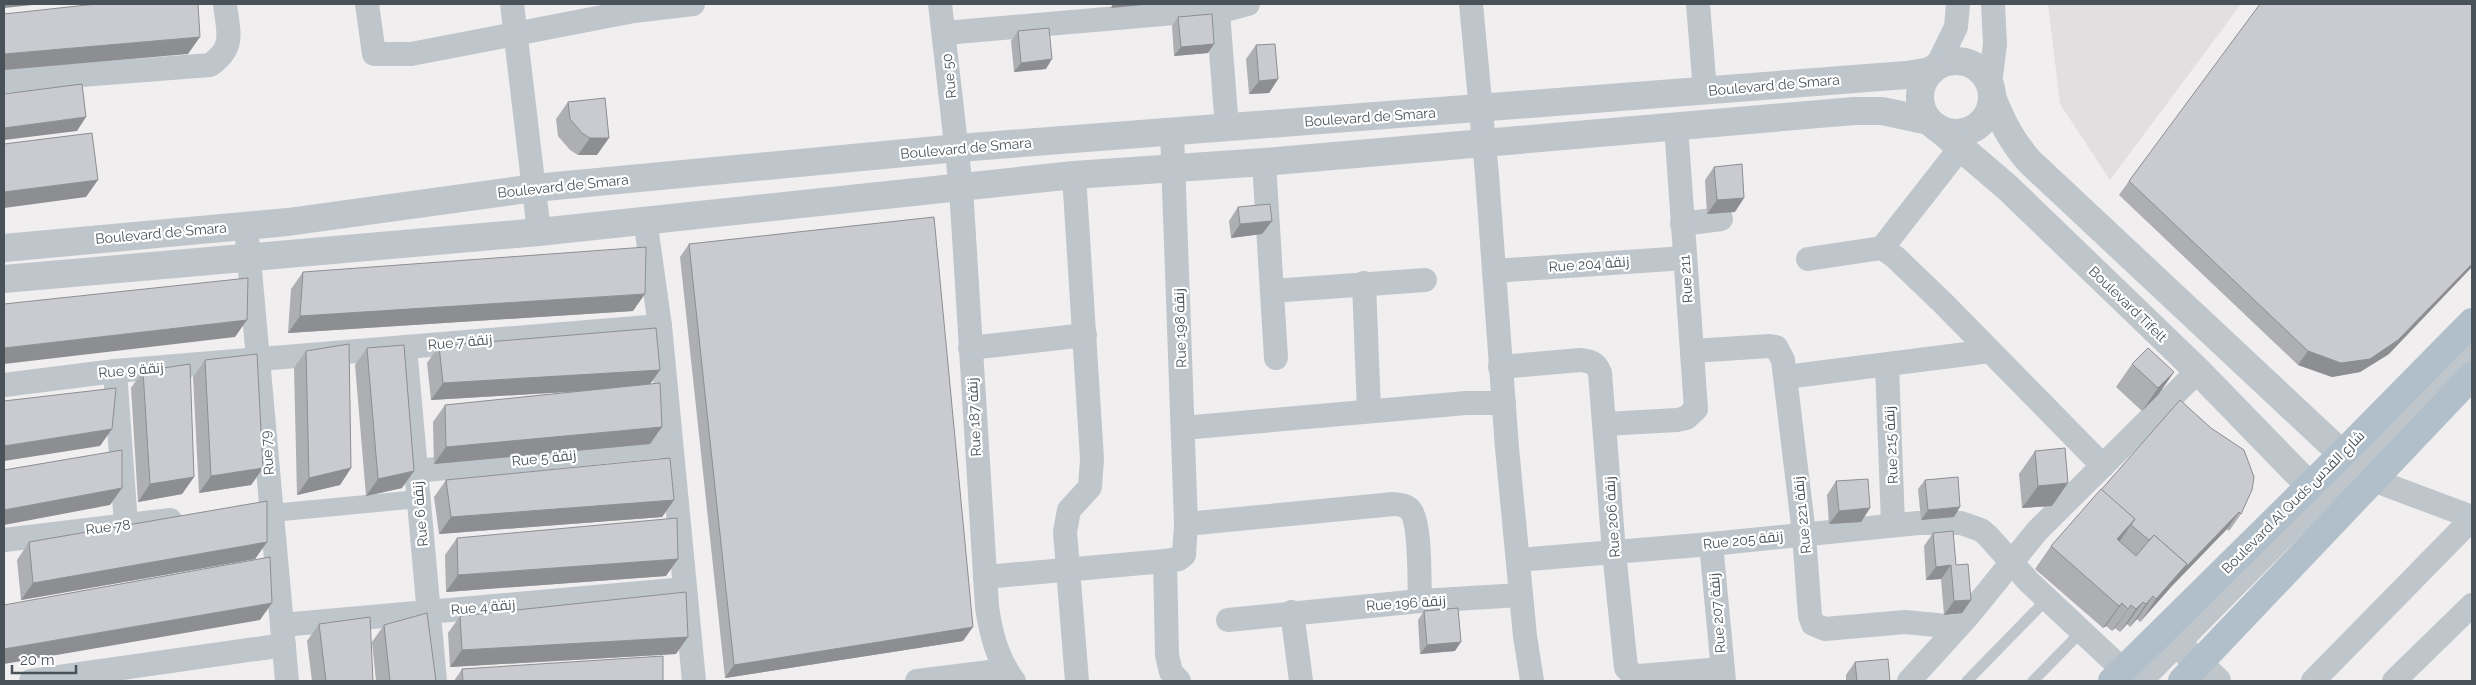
<svg xmlns="http://www.w3.org/2000/svg" width="2476" height="685" viewBox="0 0 2476 685" font-family="Raleway,Cairo,sans-serif">
<style>
.education{fill:#e1dfe0}
.lines{fill:none;stroke-linecap:round;stroke-linejoin:round}
.service{stroke:#bec6cc;stroke-width:11}
.pedestrian{stroke:#bec6cc;stroke-width:18}
.minor{stroke:#bec6cc;stroke-width:24}
.tertiary{stroke:#bec6cc;stroke-width:28}
.primary{stroke:#b1bfca;stroke-width:28}
.wall{fill:#adafb3}
.shaded-wall{fill:#8d8e92}
.building{fill:#c9cbd0;stroke:#8d8e92}
.labels{text-anchor:middle;dominant-baseline:central;stroke-width:4.5;stroke-linejoin:round;paint-order:stroke}
.street-label{font-size:14px;fill:#495259;stroke:#fff}
</style>
<rect width="100%" height="100%" fill="#f1eeef"/>
<path class="education" d="M 2048,4 L 2241,4 L 2110,180 L 2060,104 Z"/>
<g class="lines">
<g class="service">
<path d="M 1967,681 L 2047,599"/>
<path d="M 2033,681 L 2081,632"/>
<path d="M 2137,681 L 2472,341"/>
<path d="M 2150,681 L 2472,354"/>
</g>
<path class="pedestrian" d="M 272,513 L 419,499"/>
<g class="minor">
<path d="M 367,4 L 374,54 L 411,54 L 634,11 L 693,4"/>
<path d="M 512,4 L 539,232"/>
<path d="M 940,4 L 961,188 L 987,607 C 991,634 997,659 1014,681"/>
<path d="M 1471,4 L 1487,175 L 1507,448 L 1525,636 L 1532,681"/>
<path d="M 1698,4 L 1705,91"/>
<path d="M 1218,12 L 1227,128"/>
<path d="M 945,33 L 1175,13 L 1218,12 L 1248,4"/>
<path d="M 1937,66 L 1956,27 L 1958,4"/>
<path d="M 4,81 L 210,65 C 236,47 228,32 225,4"/>
<path d="M 1990,84 L 1995,44 L 1993,4"/>
<path d="M 1264,162 L 1276,358"/>
<path d="M 1074,175 L 1092,459 L 1090,487 L 1069,510 L 1065,532 L 1077,681"/>
<path d="M 645,219 L 660,326 L 694,681"/>
<path d="M 1682,224 L 1721,219"/>
<path d="M 246,226 L 287,681"/>
<path d="M 1882,248 L 1954,156 L 1965,131"/>
<path d="M 1808,259 L 1882,248 L 1895,257 L 1943,303 L 2103,466"/>
<path d="M 1494,271 L 1685,258"/>
<path d="M 1364,283 L 1369,411"/>
<path d="M 1272,291 L 1425,280"/>
<path d="M 405,347 L 435,681"/>
<path d="M 970,348 L 1085,335"/>
<path d="M 1692,351 L 1770,346 L 1776,347 L 1783,360 L 1804,534 L 1810,616 L 1813,624 L 1825,629 L 1905,622 L 1957,627"/>
<path d="M 1887,365 L 1893,524"/>
<path d="M 1500,367 L 1580,360 C 1591,361 1596,363 1600,373 L 1614,552 L 1626,668 L 1633,675 L 1639,676 L 1722,669"/>
<path d="M 115,371 L 126,525"/>
<path d="M 1786,377 L 1990,351"/>
<path d="M 4,385 L 115,371 L 660,326"/>
<path d="M 1605,424 L 1677,420 L 1686,418 L 1696,409 L 1676,126"/>
<path d="M 1183,428 L 1466,403 L 1504,403"/>
<path d="M 416,471 L 671,445"/>
<path d="M 2373,480 L 2472,517"/>
<path d="M 1186,524 L 1394,504 C 1400,505 1407,505 1411,511 C 1421,525 1419,582 1420,601"/>
<path d="M 4,540 L 170,520"/>
<path d="M 1711,544 L 1724,681"/>
<path d="M 1519,560 L 1711,544 L 1918,523 L 1961,523 L 1981,530 L 1988,536 L 2029,582 L 2123,670"/>
<path d="M 1165,561 L 1167,655 L 1171,672 L 1179,681"/>
<path d="M 985,577 L 1165,561 L 1179,559 L 1184,555 L 1186,524 L 1172,132"/>
<path d="M 1292,612 L 1301,681"/>
<path d="M 1228,620 L 1420,601 L 1521,595"/>
<path d="M 282,625 L 685,589"/>
<path d="M 31,681 L 284,645"/>
<path d="M 917,681 L 1006,670"/>
<path d="M 1909,681 L 1968,616 L 2037,531 L 2198,371"/>
<path d="M 2313,681 L 2472,519"/>
<path d="M 2394,681 L 2472,605"/>
</g>
<g class="tertiary">
<circle cx="1956" cy="97" r="36"/>
<path d="M 1992,97 C 2002,122 2012,142 2030,162 L 2342,454 L 2373,480"/>
<path d="M 1938,128 L 2008,188 L 2198,371 L 2339,516"/>
<path d="M 4,248 L 288,222 L 534,188 L 958,148 L 1906,75 L 1931,71"/>
<path d="M 4,279 L 539,232 L 1074,175 L 1264,162 L 1854,111 L 1882,111 L 1929,121"/>
<path d="M 2164,631 L 2217,681"/>
</g>
<g class="primary">
<path d="M 2112,681 L 2342,454 L 2472,322"/>
<path d="M 2182,681 L 2472,376"/>
</g>
</g>
<g class="wall">
<path d="M 1178,17 L 1208,53 L 1174,56 L 1172,26 Z"/>
<path d="M 1018,31 L 1046,69 L 1014,72 L 1011,41 Z"/>
<path d="M 1256,45 L 1278,79 L 1269,93 L 1249,94 L 1246,59 Z"/>
<path d="M 605,98 L 597,155 L 578,155 L 570,150 L 558,136 L 556,119 L 568,102 Z"/>
<path d="M 1714,167 L 1735,212 L 1707,214 L 1705,180 Z"/>
<path d="M 2129,181 L 2389,354 L 2360,372 L 2332,377 L 2298,365 L 2119,195 Z"/>
<path d="M 1238,207 L 1272,221 L 1262,234 L 1231,238 L 1229,221 Z"/>
<path d="M 689,244 L 963,641 L 725,678 L 680,257 Z"/>
<path d="M 303,272 L 633,311 L 288,333 L 291,289 Z"/>
<path d="M 439,346 L 660,370 L 650,384 L 662,427 L 650,444 L 434,464 L 433,422 L 445,405 L 584,391 L 431,400 L 427,363 Z"/>
<path d="M 367,348 L 402,488 L 366,496 L 355,365 Z"/>
<path d="M 306,351 L 351,468 L 340,485 L 297,495 L 294,368 Z"/>
<path d="M 205,360 L 263,468 L 251,485 L 199,493 L 193,377 Z"/>
<path d="M 2132,364 L 2174,372 L 2158,395 L 2142,411 L 2116,387 Z"/>
<path d="M 143,371 L 194,477 L 182,494 L 138,502 L 131,388 Z"/>
<path d="M 2035,451 L 2052,506 L 2022,508 L 2019,474 Z"/>
<path d="M 2254,477 L 2241,514 L 2229,531 L 2227,529 L 2171,587 L 2140,622 L 2137,619 L 2130,627 L 2127,624 L 2120,632 L 2115,628 L 2112,631 L 2106,626 L 2103,628 L 2035,569 L 2051,546 L 2101,490 Z"/>
<path d="M 446,480 L 674,500 L 662,517 L 439,534 L 434,497 Z"/>
<path d="M 1925,480 L 1954,517 L 1921,520 L 1918,489 Z"/>
<path d="M 1836,481 L 1870,508 L 1861,522 L 1829,524 L 1827,495 Z"/>
<path d="M 1933,533 L 1956,565 L 1971,600 L 1962,613 L 1944,615 L 1941,579 L 1926,580 L 1924,546 Z"/>
<path d="M 457,538 L 666,576 L 446,592 L 445,555 Z"/>
<path d="M 29,542 L 267,542 L 255,559 L 21,600 L 17,560 Z"/>
<path d="M 1424,611 L 1455,651 L 1420,654 L 1418,620 Z"/>
<path d="M 460,616 L 676,654 L 450,667 L 448,633 Z"/>
<path d="M 319,624 L 373,681 L 312,681 L 307,641 Z"/>
<path d="M 384,625 L 436,681 L 376,681 L 372,642 Z"/>
<path d="M 1855,662 L 1890,681 L 1846,681 L 1846,675 Z"/>
<path d="M 462,669 L 463,681 L 454,681 Z"/>
</g>
<g class="shaded-wall">
<path d="M 4,4 L 42,4 L 4,8 Z"/>
<path d="M 1113,4 L 1154,4 L 1111,8 Z"/>
<path d="M 200,37 L 188,54 L 4,70 L 4,54 Z"/>
<path d="M 1214,44 L 1208,53 L 1174,56 L 1181,47 Z"/>
<path d="M 1052,59 L 1046,69 L 1014,72 L 1021,63 Z"/>
<path d="M 1278,79 L 1269,93 L 1249,94 L 1259,81 Z"/>
<path d="M 86,117 L 77,131 L 4,140 L 4,128 Z"/>
<path d="M 590,138 L 609,138 L 597,155 L 578,155 Z"/>
<path d="M 98,180 L 86,197 L 4,208 L 4,192 Z"/>
<path d="M 1744,198 L 1735,212 L 1707,214 L 1717,200 Z"/>
<path d="M 1272,221 L 1262,234 L 1231,238 L 1240,224 Z"/>
<path d="M 2472,264 L 2472,267 L 2389,354 L 2360,372 L 2332,377 L 2298,365 L 2308,351 Z"/>
<path d="M 645,294 L 633,311 L 288,333 L 300,316 Z"/>
<path d="M 247,320 L 235,337 L 4,364 L 4,348 Z"/>
<path d="M 660,370 L 648,387 L 431,400 L 443,383 Z"/>
<path d="M 2174,372 L 2158,395 L 2142,411 L 2158,388 Z"/>
<path d="M 662,427 L 650,444 L 434,464 L 446,447 Z"/>
<path d="M 112,429 L 100,446 L 4,461 L 4,446 Z"/>
<path d="M 263,468 L 251,485 L 199,493 L 211,476 Z"/>
<path d="M 351,468 L 340,485 L 297,495 L 309,478 Z"/>
<path d="M 414,471 L 402,488 L 366,496 L 378,479 Z"/>
<path d="M 194,477 L 182,494 L 138,502 L 150,484 Z"/>
<path d="M 2068,483 L 2052,506 L 2022,508 L 2038,486 Z"/>
<path d="M 122,488 L 110,505 L 4,525 L 4,510 Z"/>
<path d="M 674,500 L 662,517 L 439,534 L 451,517 Z"/>
<path d="M 1960,507 L 1954,517 L 1921,520 L 1928,510 Z"/>
<path d="M 1870,508 L 1861,522 L 1829,524 L 1839,511 Z"/>
<path d="M 2239,512 L 2227,529 L 2171,587 L 2140,622 L 2156,599 L 2187,564 Z"/>
<path d="M 2135,519 L 2119,542 L 2117,539 Z"/>
<path d="M 267,542 L 255,559 L 21,600 L 33,583 Z"/>
<path d="M 678,559 L 666,576 L 446,592 L 458,575 Z"/>
<path d="M 1951,565 L 1941,579 L 1926,580 L 1936,567 Z"/>
<path d="M 2153,596 L 2137,619 L 2130,627 L 2146,604 Z"/>
<path d="M 1971,600 L 1962,613 L 1944,615 L 1954,601 Z"/>
<path d="M 2143,602 L 2127,624 L 2120,632 L 2136,609 Z"/>
<path d="M 272,603 L 260,620 L 4,664 L 4,649 Z"/>
<path d="M 2122,603 L 2106,626 L 2103,628 L 2119,606 Z"/>
<path d="M 2131,605 L 2115,628 L 2112,631 L 2128,609 Z"/>
<path d="M 973,627 L 963,641 L 725,678 L 734,665 Z"/>
<path d="M 688,637 L 676,654 L 450,667 L 462,650 Z"/>
<path d="M 1461,642 L 1455,651 L 1420,654 L 1427,645 Z"/>
</g>
<g class="building">
<path d="M 96,4 L 198,4 L 200,37 L 4,54 L 4,14 Z"/>
<path d="M 2260,4 L 2472,4 L 2472,264 L 2398,340 L 2370,359 L 2341,363 L 2308,351 L 2129,181 Z"/>
<path d="M 1212,14 L 1214,44 L 1181,47 L 1178,17 Z"/>
<path d="M 1049,28 L 1052,59 L 1021,63 L 1018,31 Z"/>
<path d="M 1275,44 L 1278,79 L 1259,81 L 1256,45 Z"/>
<path d="M 82,84 L 86,117 L 4,128 L 4,94 Z"/>
<path d="M 605,98 L 609,138 L 590,138 L 582,133 L 570,119 L 568,102 Z"/>
<path d="M 92,133 L 98,180 L 4,192 L 4,144 Z"/>
<path d="M 1742,164 L 1744,198 L 1717,200 L 1714,167 Z"/>
<path d="M 1270,204 L 1272,221 L 1240,224 L 1238,207 Z"/>
<path d="M 934,217 L 973,627 L 734,665 L 689,244 Z"/>
<path d="M 646,247 L 645,294 L 300,316 L 303,272 Z"/>
<path d="M 248,278 L 247,320 L 4,348 L 4,304 Z"/>
<path d="M 656,328 L 660,370 L 443,383 L 439,346 Z"/>
<path d="M 349,344 L 351,468 L 309,478 L 306,351 Z"/>
<path d="M 404,345 L 414,471 L 378,479 L 367,348 Z"/>
<path d="M 2148,348 L 2174,372 L 2158,388 L 2132,364 Z"/>
<path d="M 257,354 L 263,468 L 211,476 L 205,360 Z"/>
<path d="M 190,364 L 194,477 L 150,484 L 143,371 Z"/>
<path d="M 660,383 L 662,427 L 446,447 L 445,405 Z"/>
<path d="M 116,388 L 112,429 L 4,446 L 4,401 Z"/>
<path d="M 2180,400 L 2211,428 L 2244,450 L 2254,477 L 2252,490 L 2241,514 L 2239,512 L 2183,570 L 2187,564 L 2154,535 L 2149,540 L 2131,525 L 2135,519 L 2101,490 Z"/>
<path d="M 2065,448 L 2068,483 L 2038,486 L 2035,451 Z"/>
<path d="M 122,450 L 122,488 L 4,510 L 4,470 Z"/>
<path d="M 670,458 L 674,500 L 451,517 L 446,480 Z"/>
<path d="M 1958,477 L 1960,507 L 1928,510 L 1925,480 Z"/>
<path d="M 1868,479 L 1870,508 L 1839,511 L 1836,481 Z"/>
<path d="M 2101,489 L 2135,519 L 2117,539 L 2136,556 L 2154,535 L 2187,564 L 2156,599 L 2153,596 L 2146,604 L 2143,602 L 2136,609 L 2131,605 L 2128,609 L 2122,603 L 2119,606 L 2051,546 Z"/>
<path d="M 267,501 L 267,542 L 33,583 L 29,542 Z"/>
<path d="M 677,518 L 678,559 L 458,575 L 457,538 Z"/>
<path d="M 1953,531 L 1956,565 L 1968,564 L 1971,600 L 1954,601 L 1951,565 L 1936,567 L 1933,533 Z"/>
<path d="M 270,557 L 272,603 L 4,649 L 4,605 Z"/>
<path d="M 686,592 L 688,637 L 462,650 L 460,616 Z"/>
<path d="M 1458,608 L 1461,642 L 1427,645 L 1424,611 Z"/>
<path d="M 427,613 L 436,681 L 390,681 L 384,625 Z"/>
<path d="M 370,617 L 373,681 L 326,681 L 319,624 Z"/>
<path d="M 663,656 L 663,681 L 463,681 L 462,669 Z"/>
<path d="M 1888,659 L 1890,681 L 1857,681 L 1855,662 Z"/>
</g>
<g class="labels">
<g class="street-label">
<text transform="translate(949 76) rotate(-96)">Rue 50</text>
<text transform="translate(1774 85) rotate(-5)">Boulevard de Smara</text>
<text transform="translate(1370 117) rotate(-4)">Boulevard de Smara</text>
<text transform="translate(966 148) rotate(-5)">Boulevard de Smara</text>
<text transform="translate(563 186) rotate(-6)">Boulevard de Smara</text>
<text transform="translate(161 233) rotate(-5)">Boulevard de Smara</text>
<text transform="translate(1589 264) rotate(-4)">Rue 204 زنقة</text>
<text transform="translate(1686 279) rotate(-94)">Rue 211</text>
<text transform="translate(2128 304) rotate(44)">Boulevard Tifelt</text>
<text transform="translate(1180 328) rotate(-92)">Rue 198 زنقة</text>
<text transform="translate(460 342) rotate(-5)">Rue 7 زنقة</text>
<text transform="translate(131 370) rotate(-5)">Rue 9 زنقة</text>
<text transform="translate(974 417) rotate(-93)">Rue 187 زنقة</text>
<text transform="translate(1891 445) rotate(-93)">Rue 215 زنقة</text>
<text transform="translate(267 453) rotate(-95)">Rue 79</text>
<text transform="translate(544 458) rotate(-6)">Rue 5 زنقة</text>
<text transform="translate(2293 502) rotate(-45)">Boulevard Al Quds شارع القدس</text>
<text transform="translate(420 514) rotate(-95)">Rue 6 زنقة</text>
<text transform="translate(1802 515) rotate(-96)">Rue 221 زنقة</text>
<text transform="translate(1612 517) rotate(-94)">Rue 206 زنقة</text>
<text transform="translate(108 527) rotate(-7)">Rue 78</text>
<text transform="translate(1743 540) rotate(-6)">Rue 205 زنقة</text>
<text transform="translate(1406 603) rotate(-4)">Rue 196 زنقة</text>
<text transform="translate(483 607) rotate(-5)">Rue 4 زنقة</text>
<text transform="translate(1717 613) rotate(-95)">Rue 207 زنقة</text>
</g>
</g>
<rect width="2476" height="685" fill="none" stroke="#495259" stroke-width="10"/>
<path d="M12 665v8h64v-8" fill="none" stroke="#495259" stroke-width="2.5"/>
<text x="20" y="665" font-size="15" fill="#495259" stroke="#ffffff" stroke-width="4" paint-order="stroke">20 m</text>
</svg>
